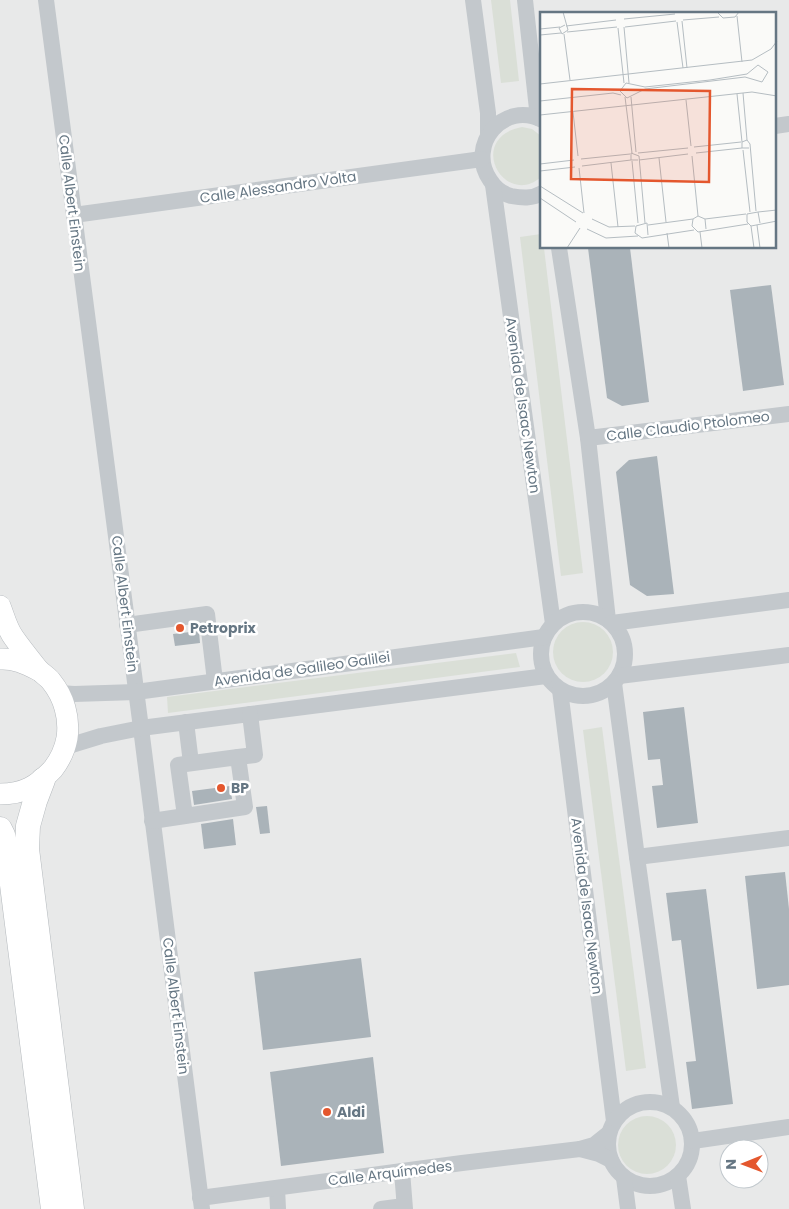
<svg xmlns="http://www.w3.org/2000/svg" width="789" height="1209" viewBox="0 0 789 1209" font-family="Poppins,sans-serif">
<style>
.built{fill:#e8e9e9;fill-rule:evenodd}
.green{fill:#dadfd7}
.building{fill:#aab3b9}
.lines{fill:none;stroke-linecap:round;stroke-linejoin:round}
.major-casing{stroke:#b5babe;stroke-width:22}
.highway-casing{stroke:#b4b9bd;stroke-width:25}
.minor{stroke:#c3c8cc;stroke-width:16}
.major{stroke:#fff;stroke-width:21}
.highway{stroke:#fff;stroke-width:24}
.poi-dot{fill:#e4572e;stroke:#fff;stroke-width:2}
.labels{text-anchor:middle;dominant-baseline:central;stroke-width:5;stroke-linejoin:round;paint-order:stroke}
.street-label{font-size:14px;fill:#657683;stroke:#fff}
.poi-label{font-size:14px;font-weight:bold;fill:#657683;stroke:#fff;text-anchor:start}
.inset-road{fill:none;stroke:#b5bdc2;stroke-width:1}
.view{fill:#e4572e;fill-opacity:0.15;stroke:#e4572e;stroke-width:2.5}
.inset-edge{fill:none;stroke:#657683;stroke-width:2.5}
</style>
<rect width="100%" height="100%" fill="#fafaf8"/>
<path class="built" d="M 0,0 L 789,0 L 789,1209 L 0,1209 ZM 542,14 L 775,14 L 775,248 L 542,248 ZM 729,1149 L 759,1149 L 759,1179 L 729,1179 Z"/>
<g class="green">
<path d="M 491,0 L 510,0 L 519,81 L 501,83 Z"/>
<path d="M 522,127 L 532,129 L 541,136 L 541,177 C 504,209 465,138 522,127 Z"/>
<path d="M 541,234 L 542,248 L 544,248 L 583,573 L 561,576 L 520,237 Z"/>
<circle cx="583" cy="652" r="30"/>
<path d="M 516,653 L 520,667 L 168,713 L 167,697 Z"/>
<path d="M 602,727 L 646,1068 L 626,1071 L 583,730 Z"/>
<circle cx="647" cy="1145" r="29"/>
</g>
<g class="building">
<path d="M 588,248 L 630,248 L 649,402 L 622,406 L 607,398 Z"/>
<path d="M 771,285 L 784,385 L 743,391 L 730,290 Z"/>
<path d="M 657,456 L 674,594 L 647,596 L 630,585 L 616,472 L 629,460 Z"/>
<path d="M 199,631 L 200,643 L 175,646 L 173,634 Z"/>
<path d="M 684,707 L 698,823 L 657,828 L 652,786 L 663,785 L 660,759 L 648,760 L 643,712 Z"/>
<path d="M 230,786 L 232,799 L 194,805 L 192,791 Z"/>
<path d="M 267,806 L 270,833 L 260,834 L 256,807 Z"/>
<path d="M 233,819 L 236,845 L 204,849 L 201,824 Z"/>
<path d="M 785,872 L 789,909 L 789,985 L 757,989 L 745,876 Z"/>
<path d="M 706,889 L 733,1104 L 692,1109 L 686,1062 L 696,1061 L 681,940 L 672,941 L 666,893 Z"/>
<path d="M 361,958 L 371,1037 L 263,1050 L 254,972 Z"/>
<path d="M 373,1057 L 384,1153 L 281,1166 L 270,1072 Z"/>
</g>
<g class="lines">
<defs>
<g id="major">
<path d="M 0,606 C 4,616 7,629 14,638 C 21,648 29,658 37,668 C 41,673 47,676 51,681 C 64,697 70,718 67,738 C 65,749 60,760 53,769 C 37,786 24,794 0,794"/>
<path d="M 0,659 C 14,658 26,664 38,670"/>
</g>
<g id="highway">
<path d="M 43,780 L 35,801 L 28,826 L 27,849 L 72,1209"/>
<path d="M 0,829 L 3,835 L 9,861 L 53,1209"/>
</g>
</defs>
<use href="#major" class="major-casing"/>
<use href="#highway" class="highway-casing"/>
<g class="minor">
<path d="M 46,0 L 141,728 L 202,1209"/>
<path d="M 473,0 L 488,113 L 488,135"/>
<path d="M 525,0 L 538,118"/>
<path d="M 542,120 C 504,100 466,145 490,180 C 495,188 503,194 511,196 C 522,198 532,199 542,193"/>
<path d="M 775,126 L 789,124"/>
<path d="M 493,185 L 553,624"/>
<path d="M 74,215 L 482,159"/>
<path d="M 559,248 L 588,438 L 608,620"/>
<path d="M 588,438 L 789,414"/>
<circle cx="583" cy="654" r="42"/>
<path d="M 612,623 L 789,600"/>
<path d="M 127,625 L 207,614 L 215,681"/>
<path d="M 619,676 L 789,655"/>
<path d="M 614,683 L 637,857 L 672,1107"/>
<path d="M 560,690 L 614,1121"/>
<path d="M 60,693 L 74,694 L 136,692 L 544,637"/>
<path d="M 186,722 L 191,763"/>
<path d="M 65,747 L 101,736 L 141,728 L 546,676"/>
<path d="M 238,757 L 255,755 L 250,714"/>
<path d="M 152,821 L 245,807 L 238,757 L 178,765 L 185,816"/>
<path d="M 637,857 L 789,838"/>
<circle cx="650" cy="1144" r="42"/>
<path d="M 609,1133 L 594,1145 L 580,1149 L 599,1154 L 611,1160"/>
<path d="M 693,1141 L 789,1127"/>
<path d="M 402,1171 L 405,1209"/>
<path d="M 678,1176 L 683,1209"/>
<path d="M 624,1178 L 628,1209"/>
<path d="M 277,1188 L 278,1209"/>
<path d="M 200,1198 L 462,1163 L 580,1149"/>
<path d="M 381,1209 L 404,1206"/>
</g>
<use href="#major" class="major"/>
<use href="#highway" class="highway"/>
</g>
<g class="poi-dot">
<circle cx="180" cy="628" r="5"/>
<circle cx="221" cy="788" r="5"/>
<circle cx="327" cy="1112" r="5"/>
</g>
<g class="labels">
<g class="street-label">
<text transform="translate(278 187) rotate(-8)">Calle Alessandro Volta</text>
<text transform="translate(72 203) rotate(83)">Calle Albert Einstein</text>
<text transform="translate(523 405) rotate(82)">Avenida de Isaac Newton</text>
<text transform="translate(688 426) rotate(-7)">Calle Claudio Ptolomeo</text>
<text transform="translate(125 604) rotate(83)">Calle Albert Einstein</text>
<text transform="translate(302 669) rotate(-8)">Avenida de Galileo Galilei</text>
<text transform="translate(587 906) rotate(83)">Avenida de Isaac Newton</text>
<text transform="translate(176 1006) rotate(83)">Calle Albert Einstein</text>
<text transform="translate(390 1173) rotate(-7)">Calle Arquímedes</text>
</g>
<g class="poi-label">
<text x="190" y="628">Petroprix</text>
<text x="231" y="788">BP</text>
<text x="337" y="1112">Aldi</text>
</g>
</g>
<g transform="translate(540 12)">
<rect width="236" height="236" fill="#fafaf8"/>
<path class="inset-road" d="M 23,0 L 28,18 L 22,22 L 19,16 L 25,13M 177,0 L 183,6 L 195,5 L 199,0M 197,4 L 202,50M 84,7 L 135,2M 143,8 L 179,5M 142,9 L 147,56M 137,10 L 143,56M 26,14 L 76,8M 84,15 L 89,71M 85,15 L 136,9M 78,16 L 84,71M 0,17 L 20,15M 27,20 L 77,15M 24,22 L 30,68M 0,23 L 21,21M 218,53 L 228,60 L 222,70 L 205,65 L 105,77 L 87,86 L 80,79 L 86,71 L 105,75 L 170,68 L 207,62 ZM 0,72 L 212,48 L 231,37 L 237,29M 203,81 L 207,128M 197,82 L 202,130M 85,85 L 92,141M 91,85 L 96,140M 146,88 L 151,134M 0,89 L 73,81 L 81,83M 33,100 L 38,144M 0,103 L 212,80 L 237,84M 154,135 L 201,130M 209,136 L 202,136 L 202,130 L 207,128 L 210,132 L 216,199M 203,138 L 210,200M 98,141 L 148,136M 156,141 L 202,136M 152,144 L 158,204M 119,146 L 126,210M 41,147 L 90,142M 98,148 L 91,148 L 91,141 L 99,144 L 105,211M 99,148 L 148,142M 92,149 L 98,211M 71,151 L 78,215M 0,152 L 34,148M 42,154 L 91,148M 39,156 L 44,201M 0,159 L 35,155M 0,174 L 43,201M 0,186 L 36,210M 218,200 L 237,198M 52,207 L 69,215 L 95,214M 165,207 L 206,202M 220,211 L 218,200 L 207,202 L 207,210 L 211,214 L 237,209M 108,213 L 153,207M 217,213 L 220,236M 211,214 L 214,236M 47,217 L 66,226 L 98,224M 166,217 L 165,207 L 158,204 L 153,207 L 152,214 L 158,220 L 208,212M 160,220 L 162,236M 127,221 L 129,236M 108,223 L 107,211 L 96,214 L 95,221 L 102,226 L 154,218M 27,236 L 40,216"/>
<path class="view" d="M 32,77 L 170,79 L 169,170 L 31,167 Z"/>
<rect width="236" height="236" class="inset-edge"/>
</g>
<g transform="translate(744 1164) rotate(269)"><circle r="24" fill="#ffffff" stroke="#c1c8cd"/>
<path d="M0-4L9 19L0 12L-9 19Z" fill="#e4572e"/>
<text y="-8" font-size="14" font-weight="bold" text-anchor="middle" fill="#657683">N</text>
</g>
</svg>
